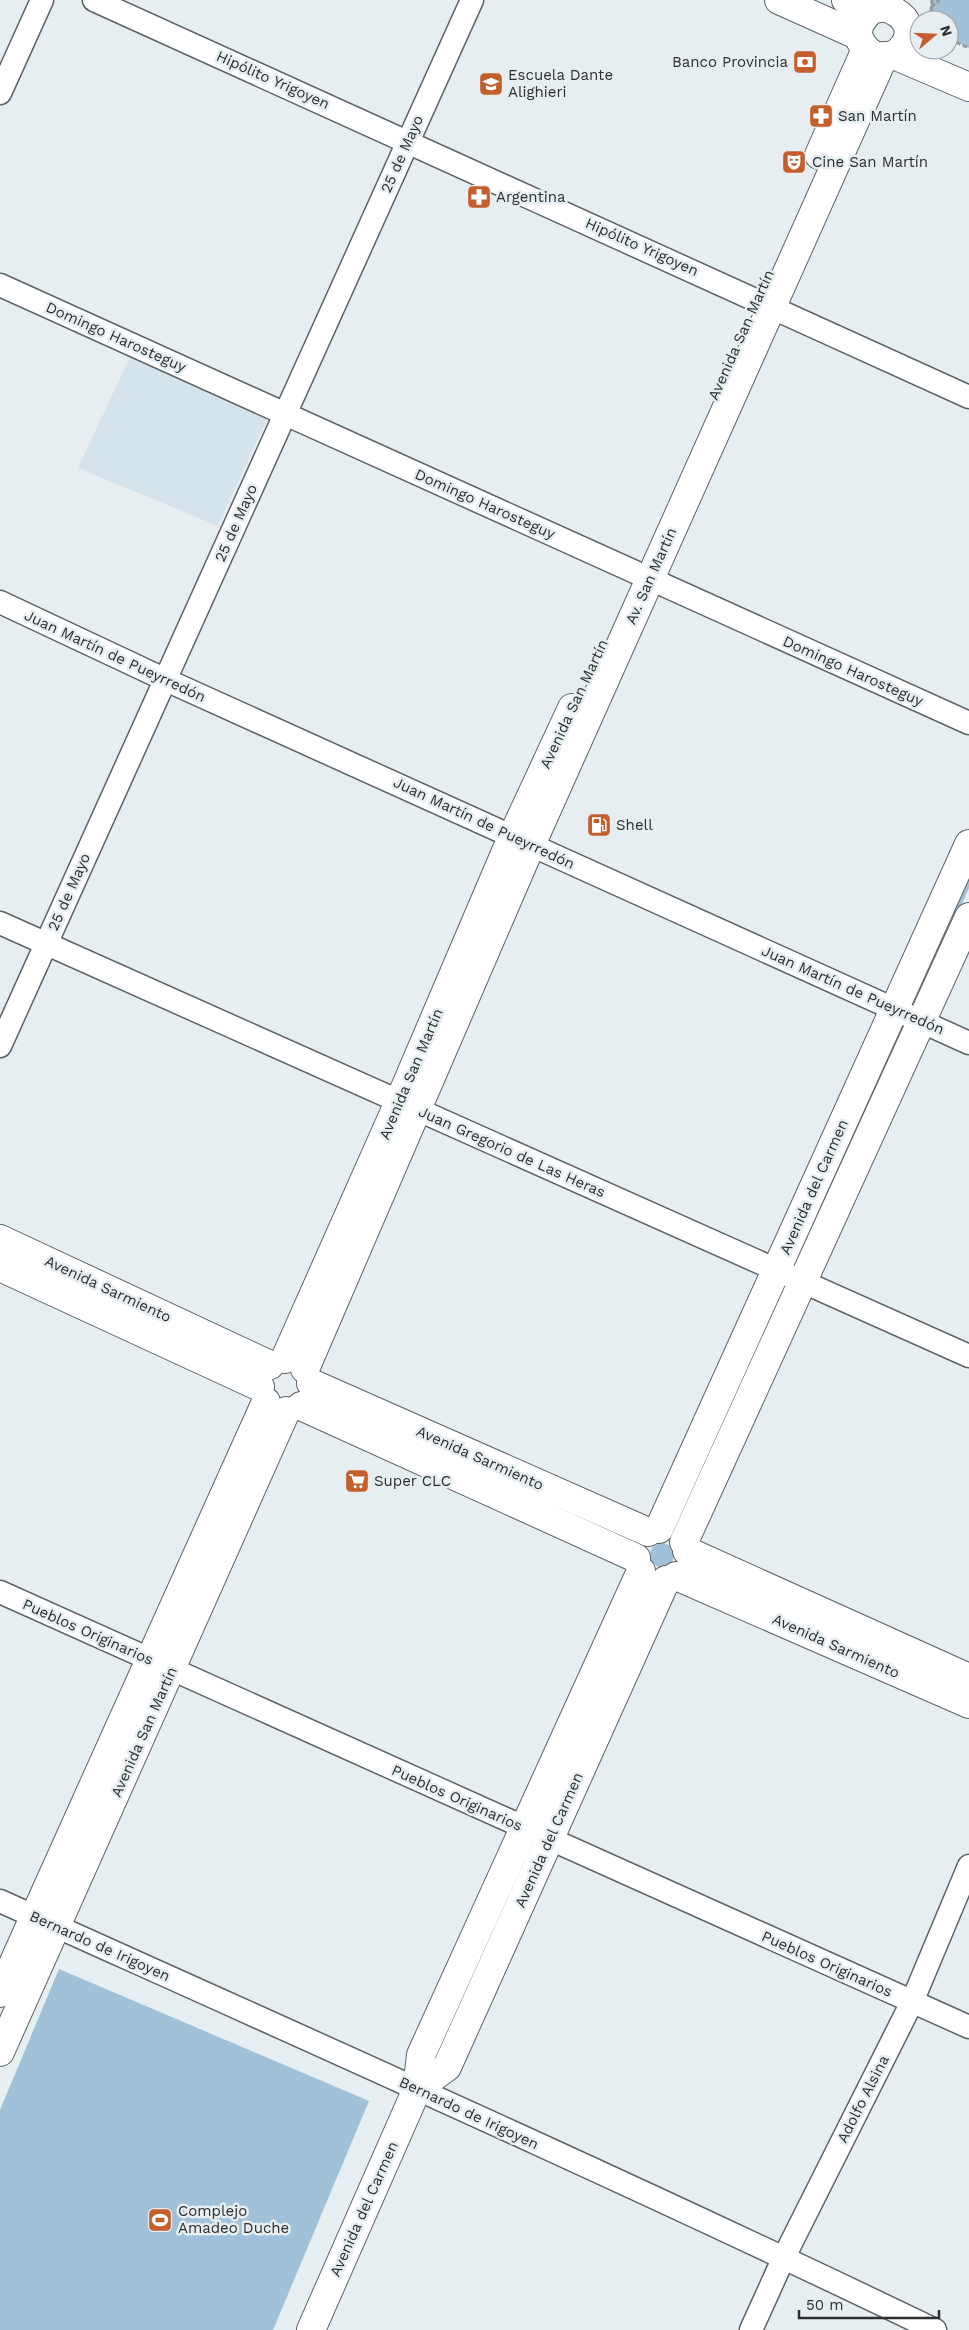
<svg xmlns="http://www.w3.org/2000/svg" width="969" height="2330" viewBox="0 0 969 2330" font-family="'Work Sans',sans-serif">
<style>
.built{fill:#d5e3ec}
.green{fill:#a0c1d7}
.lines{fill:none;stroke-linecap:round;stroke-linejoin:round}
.street-casing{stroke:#5d6367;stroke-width:25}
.secondary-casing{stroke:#5d6367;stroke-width:30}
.path{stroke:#969c9e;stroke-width:3;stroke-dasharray:5 2.5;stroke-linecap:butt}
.street{stroke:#fff;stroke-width:22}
.secondary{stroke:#fff;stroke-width:28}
.labels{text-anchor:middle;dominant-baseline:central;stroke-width:5;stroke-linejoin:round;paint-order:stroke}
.poi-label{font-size:15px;fill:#2c2f30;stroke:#e7eef2;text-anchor:start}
.street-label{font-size:15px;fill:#2c2f30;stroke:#e7eef2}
</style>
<rect width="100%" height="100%" fill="#e7eef2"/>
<path class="built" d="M 130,357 L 268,417 L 218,526 L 78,468 Z"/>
<g class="green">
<path d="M 932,0 L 969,0 L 969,48 L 949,39 L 949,20 L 930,20 Z"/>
<path d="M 969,864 L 969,888 L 922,992 L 913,987 Z"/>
<path d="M 895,1031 L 904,1035 L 805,1254 L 795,1250 Z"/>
<circle cx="662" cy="1555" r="12"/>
<path d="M 59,1969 L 369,2101 L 273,2330 L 0,2330 L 0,2110 Z"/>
</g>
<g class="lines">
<defs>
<g id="street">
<path d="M 94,0 L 969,397"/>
<path d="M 0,93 L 42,0"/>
<path d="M 0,285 L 969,723"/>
<path d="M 0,602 L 166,680 L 969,1043"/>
<path d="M 0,923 L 969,1356"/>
<path d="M 0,1046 L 472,0"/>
<path d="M 0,1592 L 969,2027"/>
<path d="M 0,1901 C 313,2042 626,2181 935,2330"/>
<path d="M 751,2330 L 784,2257 L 912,2002 L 969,1866"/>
</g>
<g id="secondary">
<path d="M 779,0 L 857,35"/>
<path d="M 846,0 L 870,10"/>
<path d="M 884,7 C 937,24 892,78 865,48 C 862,45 860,39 857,35 L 860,23 L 870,10 Z"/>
<path d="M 894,55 L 969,87"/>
<path d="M 819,155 L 866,49"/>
<path d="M 0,1239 L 270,1365"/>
<path d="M 0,1267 L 260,1387"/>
<path d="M 285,1359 L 399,1102 L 513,835 L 572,708"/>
<path d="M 305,1369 L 531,845 L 884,56"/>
<path d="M 311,1383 L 648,1532"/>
<path d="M 301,1406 L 636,1558"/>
<path d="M 659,1529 L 969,844"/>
<path d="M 684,1542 L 969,917"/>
<path d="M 687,1551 L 969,1678"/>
<path d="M 676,1576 L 969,1704"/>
<path d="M 0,1993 L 266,1402"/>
<path d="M 0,2052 L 286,1411"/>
<path d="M 417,2089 L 447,2067 L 666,1580"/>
<path d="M 311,2330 L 417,2089 L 421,2055 L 641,1571"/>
</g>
</defs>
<use href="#street" class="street-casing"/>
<use href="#secondary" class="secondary-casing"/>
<g class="path">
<path d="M 931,7 L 939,0"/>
<path d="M 930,19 L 932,0"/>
<path d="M 949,39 L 969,48"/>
</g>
<use href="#street" class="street"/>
<use href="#secondary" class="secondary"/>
</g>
<defs>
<symbol id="bank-square" viewBox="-11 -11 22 22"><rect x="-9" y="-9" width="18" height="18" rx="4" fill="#c45f2b" stroke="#e7eef2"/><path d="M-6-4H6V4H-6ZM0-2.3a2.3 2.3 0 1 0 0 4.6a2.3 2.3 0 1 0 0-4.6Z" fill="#fff"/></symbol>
<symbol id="school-square" viewBox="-11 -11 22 22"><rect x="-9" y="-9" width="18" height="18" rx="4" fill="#c45f2b" stroke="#e7eef2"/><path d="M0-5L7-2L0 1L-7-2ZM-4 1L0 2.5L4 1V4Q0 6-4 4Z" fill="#fff"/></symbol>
<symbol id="pharmacy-square" viewBox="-11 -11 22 22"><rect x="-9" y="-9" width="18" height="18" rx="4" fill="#c45f2b" stroke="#e7eef2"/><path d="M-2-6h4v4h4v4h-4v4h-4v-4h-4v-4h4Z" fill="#fff"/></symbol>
<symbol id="theatre-square" viewBox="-11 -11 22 22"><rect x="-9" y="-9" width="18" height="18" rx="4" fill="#c45f2b" stroke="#e7eef2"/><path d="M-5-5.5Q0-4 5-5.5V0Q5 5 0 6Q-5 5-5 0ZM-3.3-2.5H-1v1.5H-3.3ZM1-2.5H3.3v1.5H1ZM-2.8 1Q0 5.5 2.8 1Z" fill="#fff"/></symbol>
<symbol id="fuel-square" viewBox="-11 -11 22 22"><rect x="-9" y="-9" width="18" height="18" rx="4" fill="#c45f2b" stroke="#e7eef2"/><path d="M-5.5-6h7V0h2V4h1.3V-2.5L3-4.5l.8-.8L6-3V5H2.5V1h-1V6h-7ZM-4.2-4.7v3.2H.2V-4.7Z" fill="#fff"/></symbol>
<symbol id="supermarket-square" viewBox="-11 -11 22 22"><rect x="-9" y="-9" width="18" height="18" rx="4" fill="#c45f2b" stroke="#e7eef2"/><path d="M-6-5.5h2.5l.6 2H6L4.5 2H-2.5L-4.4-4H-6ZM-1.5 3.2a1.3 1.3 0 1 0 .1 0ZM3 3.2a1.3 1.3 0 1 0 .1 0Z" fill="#fff"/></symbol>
<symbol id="stadium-square" viewBox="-11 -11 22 22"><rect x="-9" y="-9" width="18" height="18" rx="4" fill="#c45f2b" stroke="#e7eef2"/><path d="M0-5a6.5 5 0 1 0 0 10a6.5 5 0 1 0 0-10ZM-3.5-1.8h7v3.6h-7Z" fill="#fff"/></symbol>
</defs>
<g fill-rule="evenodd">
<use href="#bank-square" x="791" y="48" width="28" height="28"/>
<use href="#school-square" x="477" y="70" width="28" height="28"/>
<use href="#pharmacy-square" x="807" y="102" width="28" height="28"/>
<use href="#theatre-square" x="780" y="148" width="28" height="28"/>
<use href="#pharmacy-square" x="465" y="183" width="28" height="28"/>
<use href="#fuel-square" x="585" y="811" width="28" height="28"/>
<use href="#supermarket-square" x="343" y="1467" width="28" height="28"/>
<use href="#stadium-square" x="146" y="2206" width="28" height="28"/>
</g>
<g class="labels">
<g class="poi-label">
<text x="788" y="62" text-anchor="end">Banco Provincia</text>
<text x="508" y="75">Escuela Dante<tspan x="508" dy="17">Alighieri</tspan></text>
<text x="838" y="116">San Martín</text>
<text x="812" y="162">Cine San Martín</text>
<text x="496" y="197">Argentina</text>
<text x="616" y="825">Shell</text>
<text x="374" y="1481">Super CLC</text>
<text x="178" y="2211">Complejo<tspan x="178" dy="17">Amadeo Duche</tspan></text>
</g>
<g class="street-label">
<text transform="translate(273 80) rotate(24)">Hipólito Yrigoyen</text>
<text transform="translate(402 154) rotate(-66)">25 de Mayo</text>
<text transform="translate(642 247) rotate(24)">Hipólito Yrigoyen</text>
<text transform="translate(741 335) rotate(-66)">Avenida San Martín</text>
<text transform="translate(116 337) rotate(24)">Domingo Harosteguy</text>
<text transform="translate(485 504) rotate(24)">Domingo Harosteguy</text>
<text transform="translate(236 523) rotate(-66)">25 de Mayo</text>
<text transform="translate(651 576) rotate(-66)">Av. San Martín</text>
<text transform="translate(115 656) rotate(25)">Juan Martín de Pueyrredón</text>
<text transform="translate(853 671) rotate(24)">Domingo Harosteguy</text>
<text transform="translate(574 704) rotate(-65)">Avenida San Martín</text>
<text transform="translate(484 823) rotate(25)">Juan Martín de Pueyrredón</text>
<text transform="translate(69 892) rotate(-66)">25 de Mayo</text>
<text transform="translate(853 990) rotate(24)">Juan Martín de Pueyrredón</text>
<text transform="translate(411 1074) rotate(-67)">Avenida San Martín</text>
<text transform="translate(512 1152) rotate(24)">Juan Gregorio de Las Heras</text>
<text transform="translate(814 1187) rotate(-66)">Avenida del Carmen</text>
<text transform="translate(108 1289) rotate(25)">Avenida Sarmiento</text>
<text transform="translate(480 1458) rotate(24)">Avenida Sarmiento</text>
<text transform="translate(88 1632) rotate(24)">Pueblos Originarios</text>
<text transform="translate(836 1646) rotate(24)">Avenida Sarmiento</text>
<text transform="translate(144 1732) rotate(-66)">Avenida San Martín</text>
<text transform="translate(457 1798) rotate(24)">Pueblos Originarios</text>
<text transform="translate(549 1840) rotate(-66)">Avenida del Carmen</text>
<text transform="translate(100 1946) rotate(24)">Bernardo de Irigoyen</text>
<text transform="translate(827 1964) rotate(24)">Pueblos Originarios</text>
<text transform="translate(863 2099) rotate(-63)">Adolfo Alsina</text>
<text transform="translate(469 2113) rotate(25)">Bernardo de Irigoyen</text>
<text transform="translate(364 2209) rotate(-66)">Avenida del Carmen</text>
</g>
</g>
<g transform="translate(934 35) rotate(71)"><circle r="24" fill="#e7eef2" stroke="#9ca2a4"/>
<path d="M0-4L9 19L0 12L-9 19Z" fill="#c45f2b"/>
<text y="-8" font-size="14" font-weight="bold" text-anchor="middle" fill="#2c2f30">N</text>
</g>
<path d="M799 2310v8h140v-8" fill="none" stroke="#2c2f30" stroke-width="2.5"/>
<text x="806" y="2310" font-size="15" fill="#2c2f30" stroke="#e7eef2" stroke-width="4" paint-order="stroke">50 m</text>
</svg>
